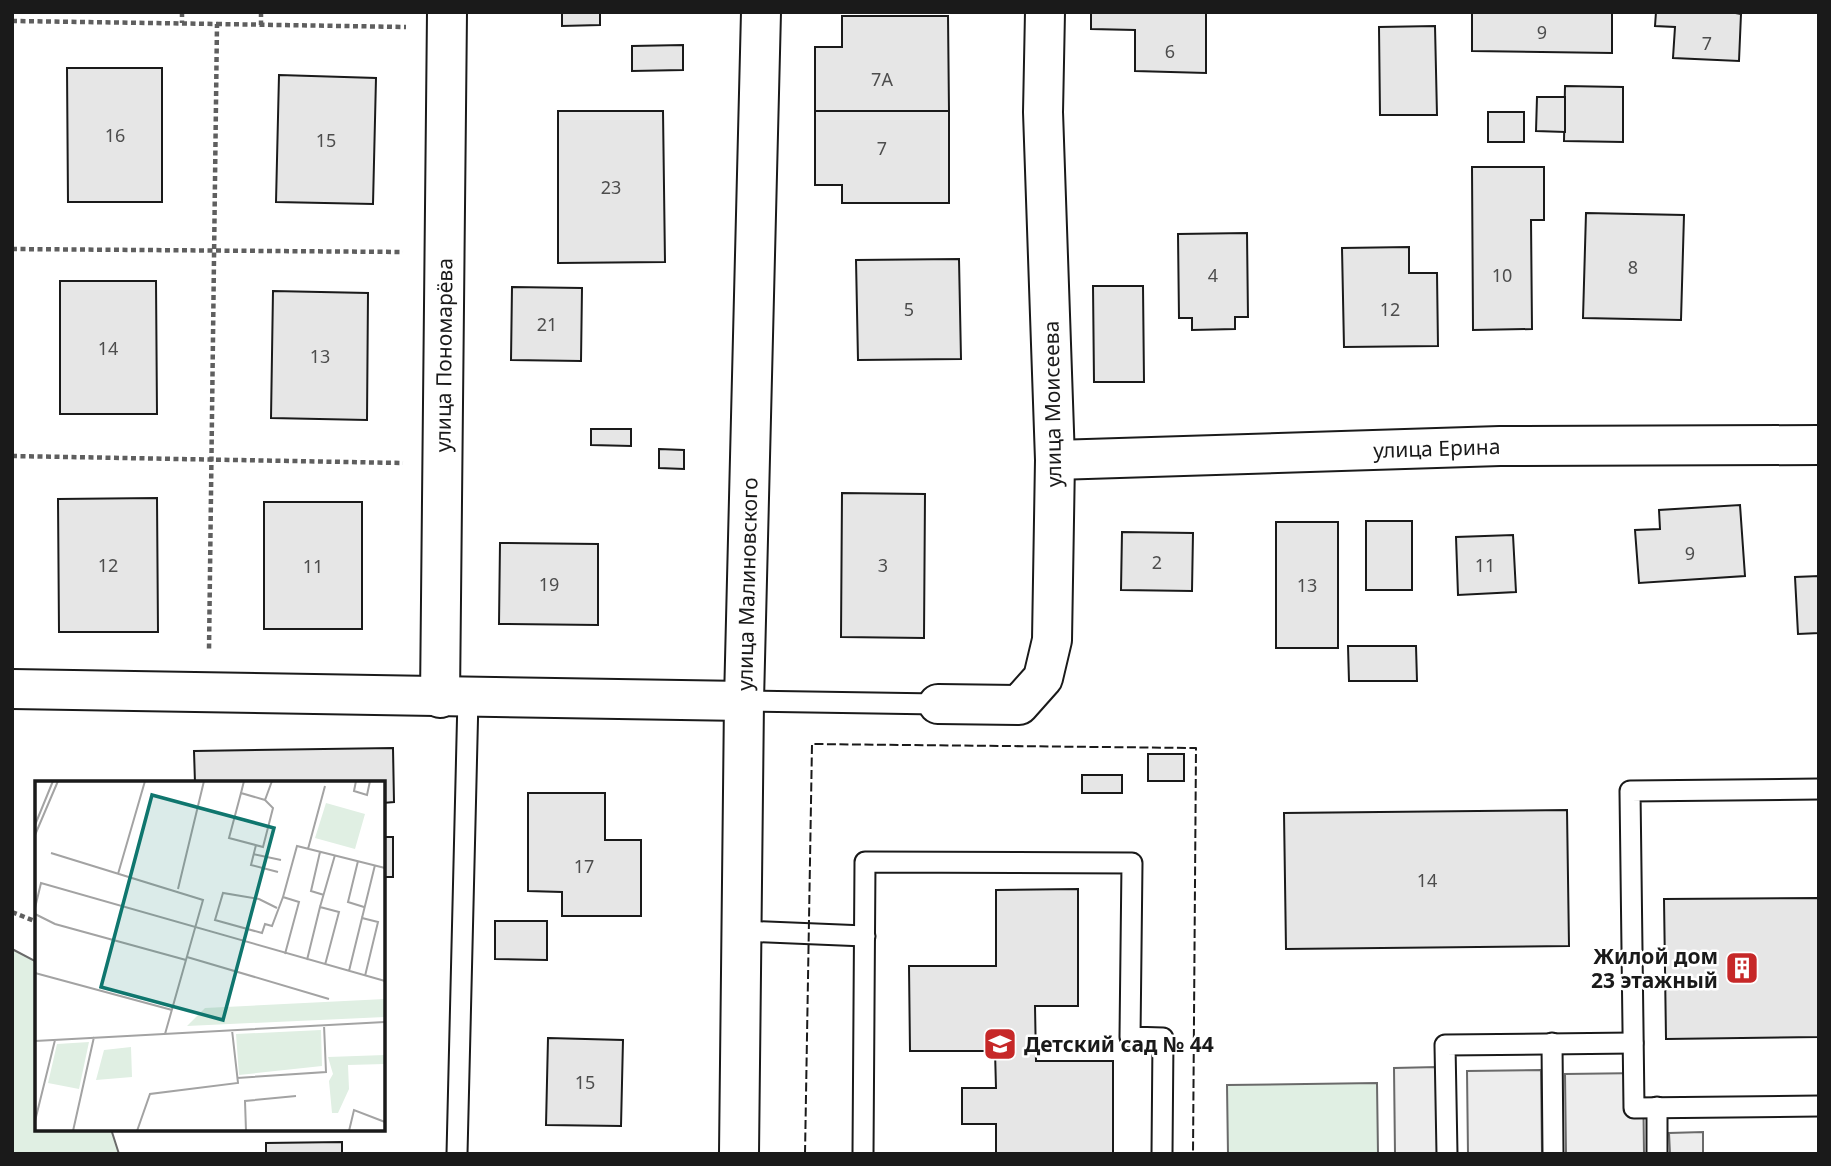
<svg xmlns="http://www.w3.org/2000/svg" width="1831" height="1166" viewBox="0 0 1831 1166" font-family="'Noto Sans',sans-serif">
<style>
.green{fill:#e0efe3;stroke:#6a6a6a;stroke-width:2}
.parking{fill:#ededed;stroke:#6a6a6a;stroke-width:2}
.building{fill:#e6e6e6;stroke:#1a1a1a;stroke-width:2}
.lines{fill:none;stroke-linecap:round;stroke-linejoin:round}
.service-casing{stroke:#1a1a1a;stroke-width:23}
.minor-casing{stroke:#1a1a1a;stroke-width:42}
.path{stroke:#5f5f5f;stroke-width:4.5;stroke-dasharray:5 3.5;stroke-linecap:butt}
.service{stroke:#fff;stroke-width:19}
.minor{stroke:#fff;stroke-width:38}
.fence{stroke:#1a1a1a;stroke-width:2;stroke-dasharray:9 3.5;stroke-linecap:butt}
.labels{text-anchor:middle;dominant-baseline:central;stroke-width:5;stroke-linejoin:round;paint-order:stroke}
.number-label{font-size:18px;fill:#4d4d4d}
.street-label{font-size:21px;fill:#1a1a1a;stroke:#fff}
.poi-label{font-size:21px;font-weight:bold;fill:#1a1a1a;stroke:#fff;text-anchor:end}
.inset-road{fill:none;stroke:#a3a3a3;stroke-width:2}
.view{fill:#0f766e;fill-opacity:0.15;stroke:#0f766e;stroke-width:3.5}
.inset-edge{fill:none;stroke:#1a1a1a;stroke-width:3.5}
</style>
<rect width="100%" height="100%" fill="#fff"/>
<g class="green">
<path d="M 12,949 L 37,962 L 37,1129 L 111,1129 L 119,1154 L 12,1154 Z"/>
<path d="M 1377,1083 L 1378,1154 L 1228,1154 L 1227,1085 Z"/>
</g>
<g class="parking">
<path d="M 1437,1067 L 1438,1154 L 1395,1154 L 1394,1068 Z"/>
<path d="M 1541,1070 L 1542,1154 L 1468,1154 L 1467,1071 Z"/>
<path d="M 1643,1073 L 1644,1154 L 1566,1154 L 1565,1074 Z"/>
<path d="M 1703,1132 L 1703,1154 L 1670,1154 L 1669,1133 Z"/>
</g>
<g class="building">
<path d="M 562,12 L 600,12 L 600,25 L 562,26 Z"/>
<path d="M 1091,12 L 1206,12 L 1206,73 L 1135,71 L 1135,30 L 1091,29 Z"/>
<path d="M 1472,12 L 1612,12 L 1612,53 L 1472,51 Z"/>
<path d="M 1656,12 L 1730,12 L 1741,14 L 1739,61 L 1673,58 L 1675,27 L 1655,26 Z"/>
<path d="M 842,16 L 948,16 L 949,111 L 815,111 L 815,47 L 842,47 Z"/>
<path d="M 1435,26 L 1437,115 L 1380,115 L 1379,27 Z"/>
<path d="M 683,45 L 683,70 L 632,71 L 632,46 Z"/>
<path d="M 67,68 L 162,68 L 162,202 L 68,202 Z"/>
<path d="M 279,75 L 376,78 L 373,204 L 276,202 Z"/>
<path d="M 1565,86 L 1623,87 L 1623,142 L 1564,141 Z"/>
<path d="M 1537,97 L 1565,97 L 1565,132 L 1536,131 Z"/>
<path d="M 558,111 L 663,111 L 665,262 L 558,263 Z"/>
<path d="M 815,111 L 949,111 L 949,203 L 842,203 L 842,185 L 815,185 Z"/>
<rect x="1488" y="112" width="36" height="30"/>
<path d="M 1472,167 L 1544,167 L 1544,220 L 1531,220 L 1532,329 L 1473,330 Z"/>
<path d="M 1586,213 L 1684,215 L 1681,320 L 1583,318 Z"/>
<path d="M 1247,233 L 1248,317 L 1235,317 L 1235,329 L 1192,330 L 1192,318 L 1179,318 L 1178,234 Z"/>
<path d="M 1409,247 L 1409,273 L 1437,273 L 1438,346 L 1344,347 L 1342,248 Z"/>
<path d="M 959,259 L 961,359 L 858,360 L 856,260 Z"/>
<path d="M 60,281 L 156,281 L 157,414 L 60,414 Z"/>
<path d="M 1093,286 L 1143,286 L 1144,382 L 1094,382 Z"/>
<path d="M 512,287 L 582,288 L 581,361 L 511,360 Z"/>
<path d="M 273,291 L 368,293 L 367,420 L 271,418 Z"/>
<path d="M 591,429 L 631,429 L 631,446 L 591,445 Z"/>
<path d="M 659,449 L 684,450 L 684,469 L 659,468 Z"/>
<path d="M 842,493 L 925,494 L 924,638 L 841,637 Z"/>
<path d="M 157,498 L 158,632 L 59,632 L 58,499 Z"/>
<rect x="264" y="502" width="98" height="127"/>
<path d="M 1740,505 L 1745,576 L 1639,583 L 1635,530 L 1660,529 L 1659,510 Z"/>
<rect x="1366" y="521" width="46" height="69"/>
<rect x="1276" y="522" width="62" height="126"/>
<path d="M 1122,532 L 1193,533 L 1192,591 L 1121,590 Z"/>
<path d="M 1513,535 L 1516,592 L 1458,595 L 1456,537 Z"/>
<path d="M 500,543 L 598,544 L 598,625 L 499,624 Z"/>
<path d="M 1819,576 L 1819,633 L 1798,634 L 1795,577 Z"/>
<path d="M 1348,646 L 1416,646 L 1417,681 L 1349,681 Z"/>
<path d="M 393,748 L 394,802 L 383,803 L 383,783 L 195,783 L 194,751 Z"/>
<rect x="1148" y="754" width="36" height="27"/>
<rect x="1082" y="775" width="40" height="18"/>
<path d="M 528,793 L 605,793 L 605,840 L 641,840 L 641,916 L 562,916 L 562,892 L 528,891 Z"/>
<path d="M 1567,810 L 1569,946 L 1286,949 L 1284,813 Z"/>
<rect x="383" y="837" width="10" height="40"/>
<path d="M 1078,889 L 1078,1006 L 1035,1006 L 1036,1061 L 1113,1061 L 1113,1154 L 996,1154 L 996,1124 L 962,1124 L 962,1088 L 996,1088 L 995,1051 L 910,1051 L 909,966 L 996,966 L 996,890 Z"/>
<path d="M 1819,898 L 1819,1037 L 1666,1039 L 1664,899 Z"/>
<path d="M 495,921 L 547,921 L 547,960 L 495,959 Z"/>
<path d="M 548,1038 L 623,1040 L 621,1126 L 546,1125 Z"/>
<path d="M 342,1142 L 342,1154 L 266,1154 L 266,1143 Z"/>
</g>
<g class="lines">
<defs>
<g id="service">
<path d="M 744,701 L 938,704"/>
<path d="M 1819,789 L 1630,791 L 1634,1108 L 1819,1106"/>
<path d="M 741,931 L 865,936"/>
<path d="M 1552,1043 L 1553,1154"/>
<path d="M 1657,1107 L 1657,1154"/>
<path d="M 457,1154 L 468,698"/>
<path d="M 863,1154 L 865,862 L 1132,863 L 1130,1037 L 1163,1038 L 1162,1154"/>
<path d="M 1447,1154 L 1445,1045 L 1633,1043"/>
</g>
<g id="minor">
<path id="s1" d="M 1055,460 L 1500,446 L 1819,445"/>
<path d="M 12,689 L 744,701"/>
<path id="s2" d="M 440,698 L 447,12"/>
<path d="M 938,704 L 1019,705 L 1043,678 L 1052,640 L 1055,460 L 1043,112 L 1045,12"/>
<path id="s3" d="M 739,1154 L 744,701 L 761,12"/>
</g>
</defs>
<use href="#service" class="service-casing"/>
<use href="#minor" class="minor-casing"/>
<g class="path">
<path d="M 182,12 L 182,23"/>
<path d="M 261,12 L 261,25"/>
<path d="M 12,21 L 217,24 L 209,650"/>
<path d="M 217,24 L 406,27"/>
<path d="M 12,249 L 403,252"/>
<path d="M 12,456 L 403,463"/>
<path d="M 12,912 L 37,922"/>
</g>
<use href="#service" class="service"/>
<use href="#minor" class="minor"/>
<path class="fence" d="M 805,1154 L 812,744 L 1196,748 L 1193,1154"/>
</g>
<defs>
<symbol id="building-square" viewBox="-11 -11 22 22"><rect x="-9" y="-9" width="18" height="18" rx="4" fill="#c62828" stroke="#fff"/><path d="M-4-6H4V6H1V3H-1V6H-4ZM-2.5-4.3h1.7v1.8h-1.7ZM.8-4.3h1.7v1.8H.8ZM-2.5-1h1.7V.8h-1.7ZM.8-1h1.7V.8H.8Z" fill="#fff"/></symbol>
<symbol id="school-square" viewBox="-11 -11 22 22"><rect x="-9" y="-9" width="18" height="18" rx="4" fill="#c62828" stroke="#fff"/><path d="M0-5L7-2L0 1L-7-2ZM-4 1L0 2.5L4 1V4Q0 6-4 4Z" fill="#fff"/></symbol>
</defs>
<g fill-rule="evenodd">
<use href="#building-square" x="1723" y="949" width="38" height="38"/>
<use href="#school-square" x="981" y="1025" width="38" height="38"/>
</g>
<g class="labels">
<g class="number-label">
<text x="1542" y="32">9</text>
<text x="1707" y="43">7</text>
<text x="1170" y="51">6</text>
<text x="882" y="79">7А</text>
<text x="115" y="135">16</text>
<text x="326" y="140">15</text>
<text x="882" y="148">7</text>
<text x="611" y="187">23</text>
<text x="1633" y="267">8</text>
<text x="1213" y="275">4</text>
<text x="1502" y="275">10</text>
<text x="909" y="309">5</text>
<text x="1390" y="309">12</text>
<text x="547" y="324">21</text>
<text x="108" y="348">14</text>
<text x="320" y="356">13</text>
<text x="1690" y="553">9</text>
<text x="1157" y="562">2</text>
<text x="108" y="565">12</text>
<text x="883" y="565">3</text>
<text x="1485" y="565">11</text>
<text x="313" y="566">11</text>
<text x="549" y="584">19</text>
<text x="1307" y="585">13</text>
<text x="584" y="866">17</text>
<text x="1427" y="880">14</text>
<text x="585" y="1082">15</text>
</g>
<g class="street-label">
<text stroke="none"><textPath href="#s2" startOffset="343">улица Пономарёва</textPath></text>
<text transform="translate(1052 404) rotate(-91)">улица Моисеева</text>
<text stroke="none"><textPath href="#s1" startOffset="382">улица Ерина</textPath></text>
<text stroke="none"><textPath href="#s3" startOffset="570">улица Малиновского</textPath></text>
</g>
<g class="poi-label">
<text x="1718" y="956">Жилой дом<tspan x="1718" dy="24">23 этажный</tspan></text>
<text x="1024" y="1044" text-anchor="start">Детский сад № 44</text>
</g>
</g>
<g transform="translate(35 781)">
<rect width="350" height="350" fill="#fff"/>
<path d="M 291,22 L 330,33 L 320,68 L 280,57 ZM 350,218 L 350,236 L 152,245 L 170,227 ZM 286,249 L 287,285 L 204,294 L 201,253 ZM 54,261 L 44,308 L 13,302 L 22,263 ZM 96,266 L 97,296 L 61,299 L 69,269 ZM 350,274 L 350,283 L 313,284 L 314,308 L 303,332 L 297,332 L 294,300 L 298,293 L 293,276 Z" fill="#e0efe3"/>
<path class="inset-road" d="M 209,0 L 206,12 L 230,19 L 237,0M 321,0 L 319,10 L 332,14 L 335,0M 206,12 L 194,57 L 228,66 L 238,27 L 230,19M 0,44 L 18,0M 0,54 L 23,0M 221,64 L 216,84 L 243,91M 273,68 L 290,5M 285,71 L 276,110 L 289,114M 16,72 L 168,119 L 130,253M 218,73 L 246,79M 323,80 L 313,121 L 329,126M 83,93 L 110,0M 143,108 L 169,0M 285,126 L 300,74M 0,127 L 6,102 L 350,200M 242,127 L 224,118 L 188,112 L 180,139 L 227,152 L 230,143 L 237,145 L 248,116M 0,133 L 20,143 L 151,179M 327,137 L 340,84M 250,173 L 264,121 L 248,116 L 262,65 L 350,87M 152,176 L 294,218M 272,179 L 285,126 L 304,131 L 290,184M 314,190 L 327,137 L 343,141 L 330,195M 0,192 L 137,229M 0,260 L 350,241M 202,297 L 291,291 L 289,244M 0,340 L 20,259M 38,350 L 59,256M 102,350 L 115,313 L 203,302 L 197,249M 211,350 L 210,320 L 261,315M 314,350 L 319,329 L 350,341"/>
<path class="view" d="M 117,14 L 239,47 L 188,239 L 66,206 Z"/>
<rect width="350" height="350" class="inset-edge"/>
</g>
<rect width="1831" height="1166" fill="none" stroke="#1a1a1a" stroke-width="28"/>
</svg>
